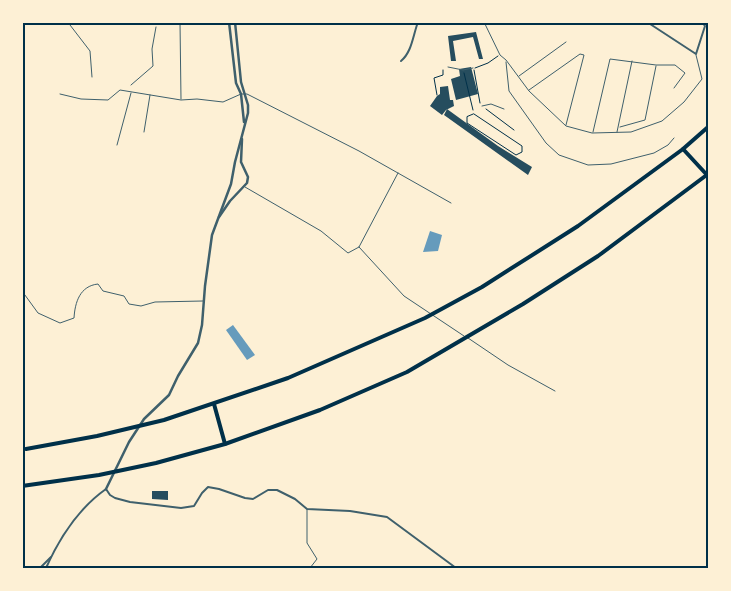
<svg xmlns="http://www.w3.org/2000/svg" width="731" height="591" viewBox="0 0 731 591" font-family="'Public Sans',sans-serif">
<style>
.water{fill:#669bbc}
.building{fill:#264d5e}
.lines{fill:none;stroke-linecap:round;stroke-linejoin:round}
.path{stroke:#003049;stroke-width:1}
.service{stroke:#3f606c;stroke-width:1}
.minor{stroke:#3f606c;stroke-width:2}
.tertiary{stroke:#3f606c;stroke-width:2.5}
.motorway{stroke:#003049;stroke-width:4}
.neatline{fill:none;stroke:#003049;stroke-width:2}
</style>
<rect width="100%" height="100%" fill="#fdf0d5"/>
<g class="water">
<path d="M 430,231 L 442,235 L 438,251 L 423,252 Z"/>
<path d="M 233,325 L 255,355 L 247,360 L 226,330 Z"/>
</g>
<g class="building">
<path d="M 476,32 L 483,59 L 479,59 L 473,37 L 453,41 L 456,61 L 451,61 L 448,36 Z"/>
<path d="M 471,67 L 478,94 L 456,100 L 451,79 L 460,76 L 459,69 Z"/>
<path d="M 448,86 L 450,100 L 453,100 L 454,106 L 446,110 L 442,115 L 430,106 L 437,96 L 440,94 L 440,87 Z"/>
<path d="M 447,109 L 498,146 L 532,167 L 528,175 L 444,115 Z"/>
<path d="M 152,491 L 168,491 L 168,500 L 152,499 Z"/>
</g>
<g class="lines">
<g class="path">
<path d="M 475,68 L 488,63 L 498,56"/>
<path d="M 474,70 L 480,103"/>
<path d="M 464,73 L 473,110"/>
<path d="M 437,95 L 434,78 L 443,75 L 443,70"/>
<path d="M 486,109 L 514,130"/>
<path d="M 474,114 L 522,146 L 522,152 L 516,155 L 467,123 L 467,117 Z"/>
</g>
<g class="service">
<path d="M 70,22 L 70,25 L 90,51 L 92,77"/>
<path d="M 131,22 L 132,24"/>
<path d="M 180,22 L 181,99"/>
<path d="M 484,22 L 500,55 L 506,60 L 529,91 L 566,126 L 592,133 L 631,132 L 662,121 L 684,102 L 702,79 L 696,55"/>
<path d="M 506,62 L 509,91 L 546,143 L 559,155 L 588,165 L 611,164 L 654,153 L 668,145 L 674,138"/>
<path d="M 448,67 L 463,70 L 473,68"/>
<path d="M 519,76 L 566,42"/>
<path d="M 131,85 L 153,66 L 152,49 L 156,27"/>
<path d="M 529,90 L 580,54 L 584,55 L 566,125"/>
<path d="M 60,94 L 81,99 L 108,100 L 120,90 L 181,100 L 197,99 L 223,102 L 241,94 L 247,94 L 359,151 L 451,203"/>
<path d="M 482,106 L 491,104 L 504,109"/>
<path d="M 620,127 L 645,120 L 656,66"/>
<path d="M 144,132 L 150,95"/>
<path d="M 593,132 L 610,59 L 656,65 L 675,65 L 685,73 L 674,88"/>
<path d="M 617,132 L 632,61"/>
<path d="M 117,145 L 131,93"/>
<path d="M 245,187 L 321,231 L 348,253 L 359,247 L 398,173"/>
<path d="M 359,247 L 404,296 L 464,336"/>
<path d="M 22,291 L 38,313 L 60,323 L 74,318 C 75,302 80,286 98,284 L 103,291 L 124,296 L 129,304 L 141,306 L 155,302 L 203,301"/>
<path d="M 468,338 L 508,365 L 555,391"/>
<path d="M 307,510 L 307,543 L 317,559 L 310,568"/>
</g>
<g class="minor">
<path d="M 647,22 L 696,54 L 705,26 L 702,22"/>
<path d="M 401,61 C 412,52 413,35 418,22"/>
<path d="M 40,568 L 51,557"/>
<path d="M 46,568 C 59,539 79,508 106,489 L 110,495 L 115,498 L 130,502 L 181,508 L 194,506 L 202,493 L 208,487 L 219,489 L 245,498 L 253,499 L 268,490 L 277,490 L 295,499 L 307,509 L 350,511 L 387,517 L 456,568"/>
</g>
<g class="tertiary">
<path d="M 229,22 L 236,83 L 241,94 L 244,122"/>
<path d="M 219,217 L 230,201 L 247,183 L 248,177 L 241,162 L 242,139"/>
<path d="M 106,489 L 129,442 L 144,419 L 169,395 L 178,376 L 198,343 L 202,325 L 205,286 L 212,235 L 231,184 L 235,162 L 248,113 L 248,105 L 241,82 L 235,22"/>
</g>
<g class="motorway">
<path d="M 683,149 L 707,175"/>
<path d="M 214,404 L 225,444"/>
<path d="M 26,449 L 97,436 L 164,420 L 288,378 L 425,318 L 482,287 L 578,226 L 683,149 L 708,127"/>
<path d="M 22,486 L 99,475 L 156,463 L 225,444 L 320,410 L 407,372 L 523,304 L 598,256 L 708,174"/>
</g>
</g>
<rect width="731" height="591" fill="none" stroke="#fdf0d5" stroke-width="48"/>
<rect x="24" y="24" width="683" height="543" class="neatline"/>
</svg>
